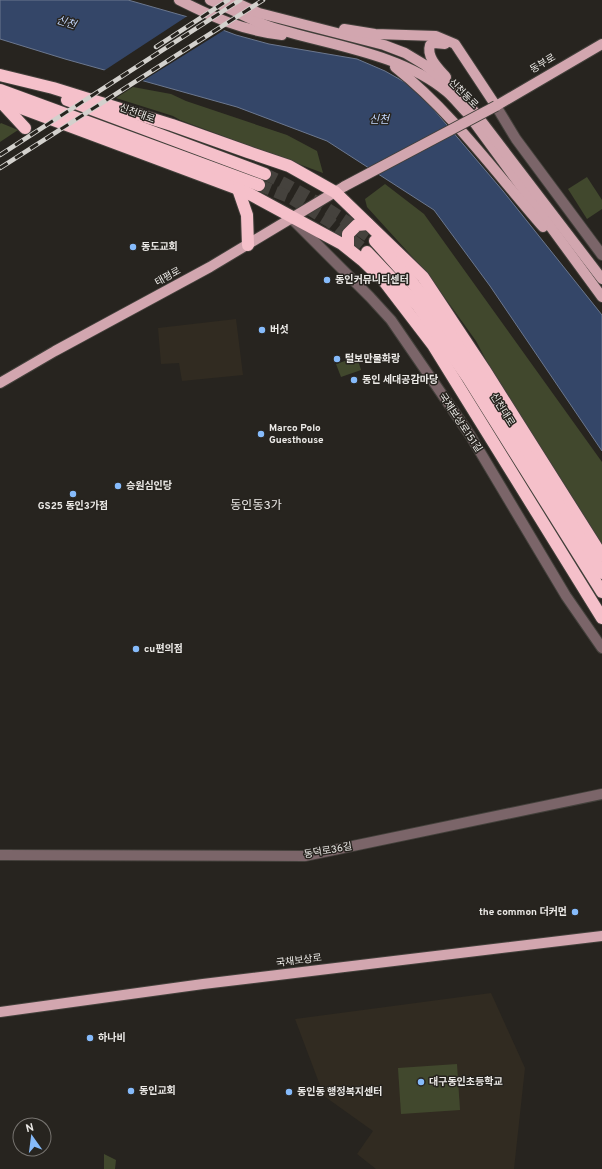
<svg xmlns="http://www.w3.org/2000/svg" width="602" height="1169" viewBox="0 0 602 1169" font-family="Overpass,'Noto Sans KR',sans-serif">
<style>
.built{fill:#312b21}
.green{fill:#41482d}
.water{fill:#344668;stroke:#6b778e}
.pier{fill:#27241f}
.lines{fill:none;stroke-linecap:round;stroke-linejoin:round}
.highway-tunnel{stroke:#45423d;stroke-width:12;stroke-dasharray:12 6;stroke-linecap:butt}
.minor-casing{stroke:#43403b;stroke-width:12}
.major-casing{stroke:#43403b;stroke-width:12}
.highway-casing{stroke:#43403b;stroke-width:14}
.minor{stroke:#7b6569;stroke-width:10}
.major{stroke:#d2a6af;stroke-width:10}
.highway{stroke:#f5c0ca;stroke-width:12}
.rail-casing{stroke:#d3d1cd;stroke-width:4.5}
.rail{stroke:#27241f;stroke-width:3;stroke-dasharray:9;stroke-linecap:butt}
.major-bridge-casing{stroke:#43403b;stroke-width:12;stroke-linecap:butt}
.major-bridge{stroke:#d2a6af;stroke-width:10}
.poi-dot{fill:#86bbfb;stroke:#27241f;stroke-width:1.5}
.labels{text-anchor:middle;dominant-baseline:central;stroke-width:3;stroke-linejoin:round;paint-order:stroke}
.street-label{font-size:10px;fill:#eceae7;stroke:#27241f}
.poi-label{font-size:10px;font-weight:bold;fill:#eceae7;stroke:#27241f;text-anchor:start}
.water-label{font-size:11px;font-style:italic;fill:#c2d6fb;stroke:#27241f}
.quarter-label{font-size:12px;fill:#eceae7;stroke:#27241f}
</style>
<rect width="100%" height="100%" fill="#27241f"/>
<g class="built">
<path d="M 236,319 L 243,375 L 182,381 L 179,363 L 161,364 L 158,328 Z"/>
<path d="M 491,993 L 525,1068 L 514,1169 L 376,1169 L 357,1154 L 373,1131 L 324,1096 L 295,1019 Z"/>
</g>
<g class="green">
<path d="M 133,87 L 171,94 L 186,101 L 287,135 L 317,151 L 323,173 L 180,120 L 173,116 L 116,98 Z"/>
<path d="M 1,123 L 18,130 L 0,142 L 0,124 Z"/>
<path d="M 587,177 L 602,200 L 602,209 L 587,219 L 568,189 Z"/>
<path d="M 385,184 L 424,214 L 602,462 L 602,546 L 494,375 L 476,341 L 427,273 L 367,207 L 365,199 Z"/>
<path d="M 357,357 L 361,370 L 341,377 L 336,364 Z"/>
<path d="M 457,1064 L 460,1110 L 401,1114 L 398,1068 Z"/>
<path d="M 104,1154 L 116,1160 L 115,1169 L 104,1169 Z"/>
</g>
<path class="water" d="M 0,0 L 128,0 L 188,17 L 236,35 L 269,44 L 357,59 L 385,71 L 408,84 L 435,111 L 503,191 L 602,315 L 602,451 L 490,286 L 434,210 L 327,141 L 237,107 L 65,59 L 0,39 Z"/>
<path class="pier" d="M 189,15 L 226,29 L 141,82 L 102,72 Z"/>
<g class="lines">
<g class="highway-tunnel">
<path d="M 265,174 C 304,192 339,216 375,241"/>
<path d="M 259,185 L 291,198 L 330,222 L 367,252"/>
</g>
<defs>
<g id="minor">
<path d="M 496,106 L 516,139 L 602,255"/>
<path d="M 291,218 L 370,297 L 391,320 L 470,435 L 566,596 L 602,648"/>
<path d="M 0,855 L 305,856 L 602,794"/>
</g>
<g id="major">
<path d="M 179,0 C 215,18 241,30 282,35"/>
<path d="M 210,0 C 230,8 248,19 268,26 C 325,45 399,52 447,92 C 454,98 461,107 468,114 L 602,297"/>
<path d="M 230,0 L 259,13 L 384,45 L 405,53 L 425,65 L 460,93 L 602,279"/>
<path d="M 344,29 L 375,34 L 436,36 L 455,44 L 496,106 L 602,44"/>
<path d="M 445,44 L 434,43 L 430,45 C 426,57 439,69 446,77"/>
<path d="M 395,67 C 452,112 495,172 543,227"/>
<path d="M 0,383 L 55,351 L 210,267 L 345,186"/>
<path d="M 0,1012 L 203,984 L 602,936"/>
</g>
<g id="highway">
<path d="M 0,75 L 53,88 L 172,125 L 248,152 L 289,166 L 335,192 L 423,277 L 484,369 L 602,556"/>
<path d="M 0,90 L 259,185"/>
<path d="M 0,100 L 246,192 L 342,244 L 362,260 L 384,281 L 433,345 L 602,618"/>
<path d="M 67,100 L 265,174"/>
<path d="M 1,102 L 25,128"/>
<path d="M 238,189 L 247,215 L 248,245"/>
<path d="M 375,241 L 411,281 L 440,318 L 602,573"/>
<path d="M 348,248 L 348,234 L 357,225 L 368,224"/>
<path d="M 367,252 L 418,306 L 468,378 L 602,592"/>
</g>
</defs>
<use href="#minor" class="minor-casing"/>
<use href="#major" class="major-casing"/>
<use href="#highway" class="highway-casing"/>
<use href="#minor" class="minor"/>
<use href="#major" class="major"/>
<use href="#highway" class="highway"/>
<defs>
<g id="rail">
<path d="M 156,47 L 228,0"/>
<path d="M 0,155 L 240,0"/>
<path d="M 0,168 L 263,0"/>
</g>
</defs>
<use href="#rail" class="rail-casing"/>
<use href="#rail" class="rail"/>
<defs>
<path id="major-bridge" d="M 345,186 L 496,106"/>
</defs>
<use href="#major-bridge" class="major-bridge-casing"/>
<use href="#major-bridge" class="major-bridge"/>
</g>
<g class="poi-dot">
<circle cx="133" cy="247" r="4"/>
<circle cx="327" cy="280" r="4"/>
<circle cx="262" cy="330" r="4"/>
<circle cx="337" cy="359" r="4"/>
<circle cx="354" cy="380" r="4"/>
<circle cx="261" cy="434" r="4"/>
<circle cx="118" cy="486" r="4"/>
<circle cx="73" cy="494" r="4"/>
<circle cx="136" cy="649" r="4"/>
<circle cx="575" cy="912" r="4"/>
<circle cx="90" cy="1038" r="4"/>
<circle cx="421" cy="1082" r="4"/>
<circle cx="131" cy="1091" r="4"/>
<circle cx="289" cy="1092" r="4"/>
</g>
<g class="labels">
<g class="street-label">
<text transform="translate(543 64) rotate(-31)">동부로</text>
<text transform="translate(463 94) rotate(45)">신천동로</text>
<text transform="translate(137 114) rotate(20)">신천대로</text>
<text transform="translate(168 277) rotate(-29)">태평로</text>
<text transform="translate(502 410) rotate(58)">신천대로</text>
<text transform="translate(460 423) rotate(56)">국채보상로151길</text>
<text transform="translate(328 851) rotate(-10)">동덕로36길</text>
<text transform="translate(299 961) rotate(-7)">국채보상로</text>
</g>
<g class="poi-label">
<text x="141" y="247">동도교회</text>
<text x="335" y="280">동인커뮤니티센터</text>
<text x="270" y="330">버섯</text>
<text x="345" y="359">털보만물화랑</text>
<text x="362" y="380">동인 세대공감마당</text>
<text x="269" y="428">Marco Polo<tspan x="269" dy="12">Guesthouse</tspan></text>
<text x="126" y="486">승원심인당</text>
<text x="73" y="506" text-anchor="middle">GS25 동인3가점</text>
<text x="144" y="649">cu편의점</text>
<text x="567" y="912" text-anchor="end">the common 더커먼</text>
<text x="98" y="1038">하나비</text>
<text x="429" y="1082">대구동인초등학교</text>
<text x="139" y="1091">동인교회</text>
<text x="297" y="1092">동인동 행정복지센터</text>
</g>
<g class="water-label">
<text transform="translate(66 23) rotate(18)">신천</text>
<text x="379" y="120">신천</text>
</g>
<g class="quarter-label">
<text x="256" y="506">동인동3가</text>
</g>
</g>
<g transform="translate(32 1137) rotate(346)"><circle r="19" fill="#27241f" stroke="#76736f"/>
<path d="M0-3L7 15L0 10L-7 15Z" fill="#86bbfb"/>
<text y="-6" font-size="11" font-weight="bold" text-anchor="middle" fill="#eceae7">N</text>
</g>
</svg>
